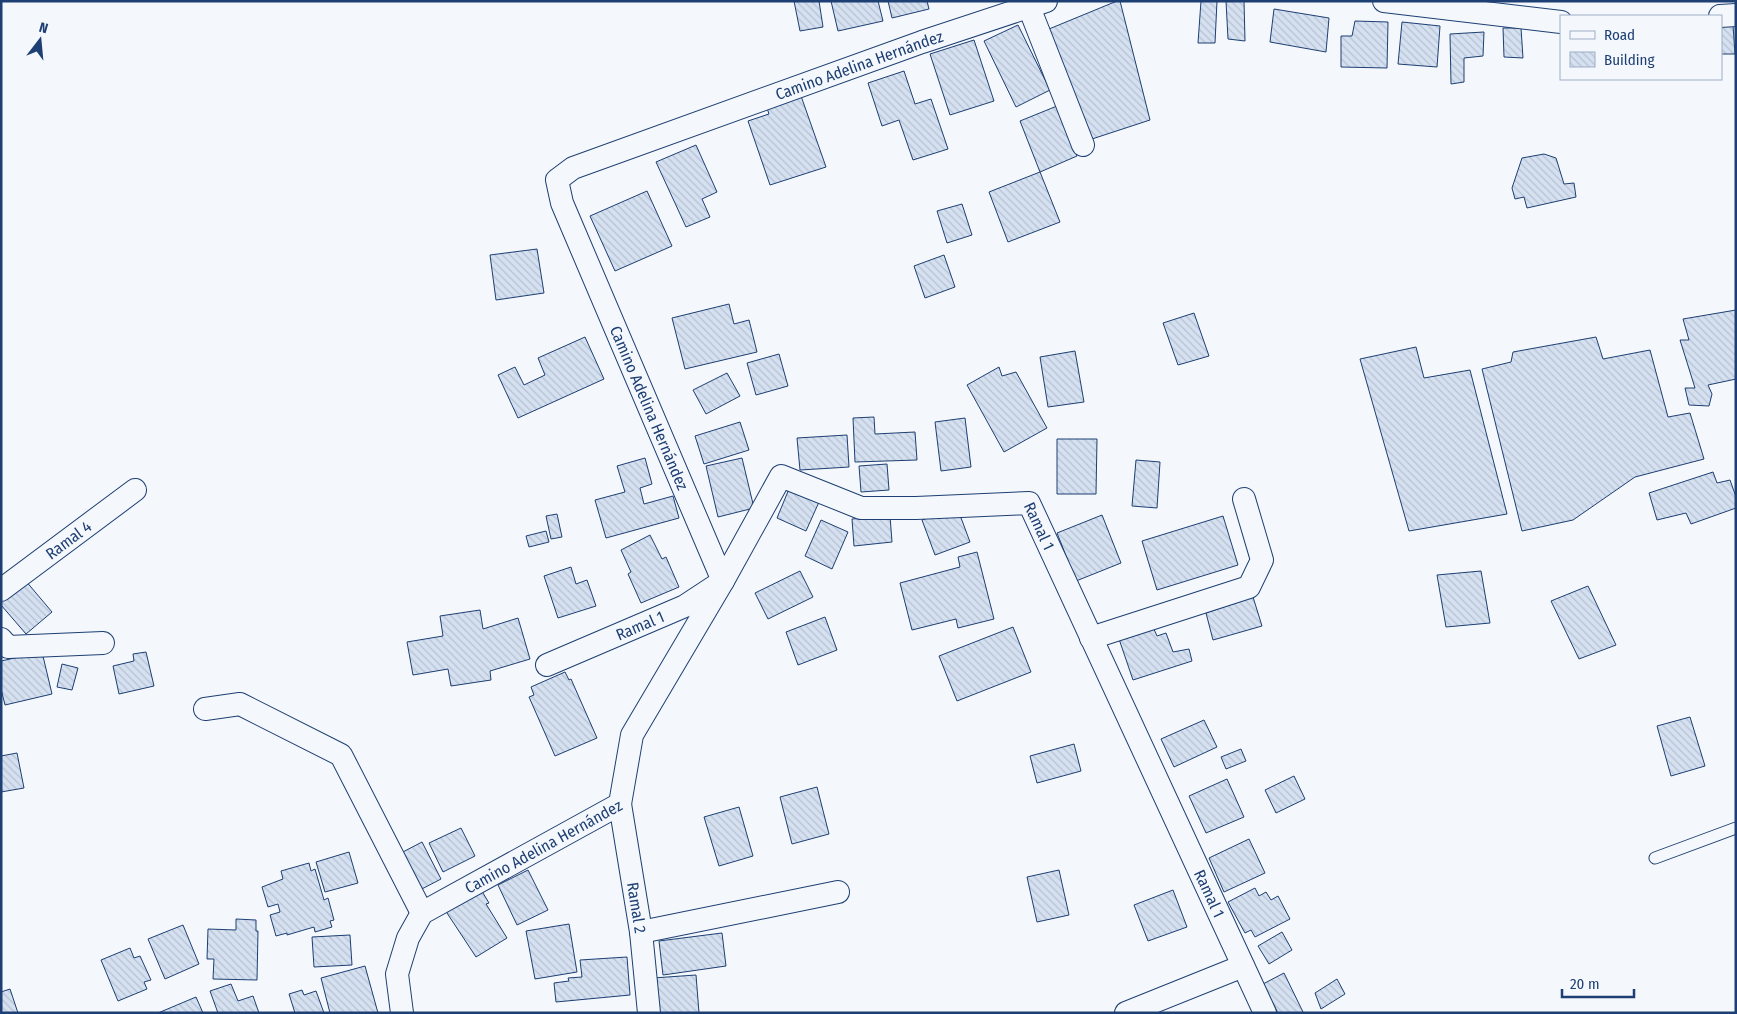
<svg xmlns="http://www.w3.org/2000/svg" width="1737" height="1014" viewBox="0 0 1737 1014" font-family="'Fira Sans Condensed',sans-serif">
<style>
.building{fill:url(#building-back-hatch);stroke:#1d3f73}
.lines{fill:none;stroke-linecap:round;stroke-linejoin:round}
.service-casing{stroke:#1d3f73;stroke-width:13}
.minor-casing{stroke:#1d3f73;stroke-width:24}
.service{stroke:#f4f7fb;stroke-width:11}
.minor{stroke:#f4f7fb;stroke-width:22}
.labels{text-anchor:middle;dominant-baseline:central;stroke-width:4;stroke-linejoin:round;paint-order:stroke}
.street-label{font-size:16px;fill:#1d3f73;stroke:#f4f7fb}
</style>
<defs>
<pattern id="building-back-hatch" width="6" height="6" patternUnits="userSpaceOnUse" patternTransform="scale(1.25)"><rect width="6" height="6" fill="#d5e0f0"/><path d="M-1 5l2 2M0 0l6 6M5-1l2 2" fill="none" stroke="#b6c1d1"/></pattern>
</defs>
<rect width="100%" height="100%" fill="#f4f7fb"/>
<g class="building">
<path d="M 794,1 L 819,1 L 823,27 L 800,31 Z"/>
<path d="M 831,1 L 878,1 L 883,21 L 838,31 Z"/>
<path d="M 888,1 L 927,1 L 929,9 L 892,18 Z"/>
<path d="M 1117,1 L 1120,1 L 1150,120 L 1092,139 L 1049,29 Z"/>
<path d="M 1201,1 L 1217,1 L 1215,43 L 1198,43 Z"/>
<path d="M 1226,1 L 1244,1 L 1245,41 L 1228,39 Z"/>
<path d="M 1274,9 L 1329,18 L 1326,52 L 1270,42 Z"/>
<path d="M 1355,21 L 1388,22 L 1387,68 L 1341,67 L 1341,36 L 1352,36 Z"/>
<path d="M 1402,22 L 1440,26 L 1437,67 L 1398,64 Z"/>
<path d="M 1018,25 L 1050,90 L 1016,107 L 984,41 Z"/>
<path d="M 1733,25 L 1735,54 L 1721,54 L 1721,26 Z"/>
<path d="M 1503,28 L 1521,28 L 1523,58 L 1504,57 Z"/>
<path d="M 1484,32 L 1483,56 L 1464,58 L 1464,82 L 1451,84 L 1450,34 Z"/>
<path d="M 974,40 L 994,101 L 950,115 L 930,54 Z"/>
<path d="M 904,71 L 915,104 L 931,99 L 948,149 L 913,160 L 899,120 L 882,126 L 868,83 Z"/>
<path d="M 801,96 L 826,167 L 770,185 L 748,121 L 769,114 L 767,108 Z"/>
<path d="M 1057,106 L 1077,156 L 1040,172 L 1020,121 Z"/>
<path d="M 696,145 L 717,192 L 702,199 L 710,217 L 686,227 L 656,162 Z"/>
<path d="M 1544,154 L 1556,158 L 1564,184 L 1574,183 L 1576,197 L 1527,208 L 1524,197 L 1515,199 L 1512,188 L 1522,158 Z"/>
<path d="M 1040,172 L 1060,222 L 1008,242 L 989,192 Z"/>
<path d="M 647,191 L 672,246 L 615,271 L 590,216 Z"/>
<path d="M 962,204 L 972,235 L 947,243 L 937,211 Z"/>
<path d="M 537,249 L 544,293 L 496,300 L 490,255 Z"/>
<path d="M 944,255 L 955,287 L 925,298 L 914,266 Z"/>
<path d="M 729,304 L 734,324 L 749,320 L 757,352 L 685,369 L 672,318 Z"/>
<path d="M 1736,310 L 1736,379 L 1708,385 L 1712,394 L 1709,406 L 1689,405 L 1685,388 L 1695,388 L 1680,340 L 1689,340 L 1683,319 Z"/>
<path d="M 1194,313 L 1209,356 L 1178,365 L 1163,323 Z"/>
<path d="M 585,337 L 604,379 L 518,418 L 498,375 L 515,367 L 524,385 L 545,375 L 538,358 Z"/>
<path d="M 1596,337 L 1603,359 L 1650,350 L 1668,417 L 1690,413 L 1704,459 L 1635,477 L 1573,520 L 1522,531 L 1482,369 L 1511,362 L 1513,352 Z"/>
<path d="M 1416,347 L 1424,378 L 1470,370 L 1507,514 L 1409,531 L 1360,359 Z"/>
<path d="M 1075,351 L 1084,402 L 1048,407 L 1040,357 Z"/>
<path d="M 779,354 L 788,386 L 756,395 L 747,363 Z"/>
<path d="M 999,367 L 1002,376 L 1016,372 L 1047,428 L 1004,452 L 967,385 Z"/>
<path d="M 727,373 L 740,396 L 706,414 L 693,390 Z"/>
<path d="M 874,417 L 875,434 L 915,432 L 917,460 L 855,462 L 853,418 Z"/>
<path d="M 965,418 L 971,467 L 941,471 L 935,422 Z"/>
<path d="M 740,422 L 749,450 L 704,464 L 695,436 Z"/>
<path d="M 847,435 L 849,467 L 800,470 L 797,438 Z"/>
<path d="M 1057,439 L 1097,439 L 1096,494 L 1057,494 Z"/>
<path d="M 645,458 L 652,484 L 640,488 L 644,504 L 673,496 L 679,518 L 606,538 L 595,500 L 625,492 L 617,466 Z"/>
<path d="M 742,458 L 754,508 L 718,517 L 706,466 Z"/>
<path d="M 1136,460 L 1160,462 L 1157,508 L 1132,506 Z"/>
<path d="M 887,464 L 889,490 L 861,492 L 859,466 Z"/>
<path d="M 1713,472 L 1717,483 L 1730,480 L 1736,497 L 1736,508 L 1691,524 L 1686,513 L 1657,520 L 1649,493 Z"/>
<path d="M 789,489 L 819,502 L 806,531 L 777,518 Z"/>
<path d="M 957,507 L 970,542 L 935,555 L 922,520 Z"/>
<path d="M 557,514 L 562,537 L 551,539 L 546,516 Z"/>
<path d="M 1102,515 L 1121,563 L 1076,581 L 1057,533 Z"/>
<path d="M 890,516 L 892,542 L 854,546 L 852,519 Z"/>
<path d="M 1223,516 L 1238,565 L 1157,590 L 1142,541 Z"/>
<path d="M 821,520 L 848,532 L 832,569 L 805,556 Z"/>
<path d="M 546,531 L 549,542 L 529,547 L 526,536 Z"/>
<path d="M 650,535 L 662,559 L 666,557 L 679,587 L 641,603 L 628,574 L 631,572 L 621,550 Z"/>
<path d="M 977,552 L 994,619 L 958,628 L 956,619 L 912,630 L 900,583 L 960,567 L 958,557 Z"/>
<path d="M 571,567 L 576,584 L 587,580 L 596,606 L 558,618 L 544,576 Z"/>
<path d="M 800,571 L 813,597 L 768,619 L 755,593 Z"/>
<path d="M 1481,571 L 1490,623 L 1446,627 L 1437,575 Z"/>
<path d="M 25,580 L 52,612 L 26,634 L 1,605 L 1,600 Z"/>
<path d="M 1588,586 L 1616,645 L 1579,659 L 1551,601 Z"/>
<path d="M 1253,597 L 1262,626 L 1213,640 L 1206,613 Z"/>
<path d="M 480,610 L 483,629 L 518,618 L 530,659 L 490,671 L 491,680 L 451,686 L 448,669 L 413,675 L 407,642 L 443,636 L 440,616 Z"/>
<path d="M 825,617 L 837,650 L 798,665 L 786,632 Z"/>
<path d="M 1013,627 L 1031,672 L 957,701 L 939,656 Z"/>
<path d="M 1153,627 L 1157,636 L 1166,633 L 1173,652 L 1189,649 L 1192,661 L 1133,680 L 1119,639 Z"/>
<path d="M 42,652 L 52,694 L 5,705 L 1,689 L 1,661 Z"/>
<path d="M 146,652 L 154,686 L 119,694 L 113,666 L 134,661 L 133,654 Z"/>
<path d="M 62,664 L 78,668 L 72,690 L 57,687 Z"/>
<path d="M 565,672 L 569,680 L 571,679 L 597,738 L 555,756 L 529,697 L 534,695 L 531,687 Z"/>
<path d="M 1690,717 L 1705,766 L 1671,776 L 1657,726 Z"/>
<path d="M 1204,720 L 1217,747 L 1174,767 L 1161,739 Z"/>
<path d="M 1074,744 L 1081,771 L 1037,783 L 1030,756 Z"/>
<path d="M 1241,749 L 1246,761 L 1226,769 L 1221,757 Z"/>
<path d="M 17,753 L 24,788 L 1,792 L 1,756 Z"/>
<path d="M 1294,776 L 1305,799 L 1276,813 L 1265,790 Z"/>
<path d="M 1227,779 L 1244,817 L 1206,833 L 1189,796 Z"/>
<path d="M 817,787 L 829,834 L 792,844 L 780,797 Z"/>
<path d="M 739,807 L 753,856 L 719,866 L 704,817 Z"/>
<path d="M 461,828 L 475,856 L 443,872 L 429,843 Z"/>
<path d="M 1249,839 L 1265,873 L 1224,892 L 1209,858 Z"/>
<path d="M 422,842 L 441,879 L 418,891 L 399,854 Z"/>
<path d="M 349,852 L 358,883 L 325,892 L 316,862 Z"/>
<path d="M 309,863 L 311,871 L 315,869 L 324,900 L 328,898 L 334,920 L 330,921 L 332,927 L 315,932 L 314,927 L 287,935 L 287,933 L 276,936 L 270,915 L 280,912 L 278,904 L 268,907 L 262,887 L 283,879 L 281,871 Z"/>
<path d="M 528,870 L 548,910 L 517,925 L 498,885 Z"/>
<path d="M 1059,870 L 1069,915 L 1037,922 L 1027,877 Z"/>
<path d="M 480,888 L 489,903 L 486,904 L 507,938 L 476,957 L 445,910 Z"/>
<path d="M 1255,888 L 1259,896 L 1266,892 L 1271,900 L 1278,896 L 1290,919 L 1255,937 L 1251,930 L 1245,933 L 1228,902 Z"/>
<path d="M 1173,890 L 1187,927 L 1148,941 L 1134,905 Z"/>
<path d="M 236,919 L 256,920 L 256,931 L 258,931 L 257,980 L 213,979 L 214,959 L 207,959 L 208,929 L 236,930 Z"/>
<path d="M 569,924 L 577,972 L 535,979 L 526,931 Z"/>
<path d="M 183,925 L 199,964 L 165,979 L 148,939 Z"/>
<path d="M 1282,932 L 1292,950 L 1269,964 L 1258,946 Z"/>
<path d="M 722,933 L 726,966 L 663,975 L 659,941 Z"/>
<path d="M 350,935 L 352,965 L 314,967 L 312,937 Z"/>
<path d="M 130,948 L 134,958 L 140,956 L 151,980 L 144,982 L 147,989 L 118,1001 L 101,960 Z"/>
<path d="M 627,957 L 630,995 L 556,1002 L 554,983 L 569,981 L 568,978 L 582,977 L 580,960 Z"/>
<path d="M 365,966 L 378,1013 L 330,1013 L 321,978 Z"/>
<path d="M 1284,973 L 1303,1012 L 1301,1013 L 1278,1013 L 1263,984 Z"/>
<path d="M 696,975 L 699,1013 L 656,1013 L 653,978 Z"/>
<path d="M 1337,979 L 1345,994 L 1321,1009 L 1315,993 Z"/>
<path d="M 231,984 L 238,1001 L 253,996 L 259,1013 L 218,1013 L 210,991 Z"/>
<path d="M 10,989 L 18,1013 L 1,1013 L 1,992 Z"/>
<path d="M 302,990 L 304,995 L 316,991 L 324,1013 L 295,1013 L 289,994 Z"/>
<path d="M 196,997 L 203,1013 L 158,1013 Z"/>
</g>
<g class="lines">
<defs>
<path id="service" d="M 1655,858 L 1736,828"/>
<g id="minor">
<path d="M 1384,1 L 1561,22"/>
<path d="M 1029,7 L 1083,145"/>
<path d="M 1720,16 L 1736,15"/>
<path id="s1" d="M 1,590 L 135,490"/>
<path d="M 1091,638 L 1249,587 L 1262,560 L 1244,499"/>
<path d="M 1,639 L 8,647 L 103,643"/>
<path id="s2" d="M 547,665 L 685,606 L 723,581 L 781,476 L 861,508 L 916,508 L 1029,503 L 1265,1013"/>
<path d="M 205,709 L 240,704 L 341,755 L 422,913"/>
<path id="s3" d="M 620,804 L 641,932 L 649,1013"/>
<path d="M 641,932 L 838,892"/>
<path id="s4" d="M 402,1013 L 397,974 L 408,938 L 422,913 L 620,804 L 632,735 L 723,581 L 562,203 L 557,180 L 573,168 L 922,42 L 1046,1"/>
<path d="M 1126,1013 L 1243,966"/>
</g>
</defs>
<use href="#service" class="service-casing"/>
<use href="#minor" class="minor-casing"/>
<use href="#service" class="service"/>
<use href="#minor" class="minor"/>
</g>
<g class="labels">
<g class="street-label">
<text stroke="none"><textPath href="#s4" startOffset="1339">Camino Adelina Hernández</textPath></text>
<text transform="translate(649 408) rotate(67)">Camino Adelina Hernández</text>
<text stroke="none"><textPath href="#s2" startOffset="595">Ramal 1</textPath></text>
<text stroke="none"><textPath href="#s1" startOffset="84">Ramal 4</textPath></text>
<text stroke="none"><textPath href="#s2" startOffset="101">Ramal 1</textPath></text>
<text stroke="none"><textPath href="#s4" startOffset="244">Camino Adelina Hernández</textPath></text>
<text stroke="none"><textPath href="#s2" startOffset="1000">Ramal 1</textPath></text>
<text stroke="none"><textPath href="#s3" startOffset="105">Ramal 2</textPath></text>
</g>
</g>
<rect width="1737" height="1014" fill="none" stroke="#1d3f73" stroke-width="5"/>
<rect x="1560" y="15" width="162" height="65" fill="#f4f7fb" stroke="#9eadc5"/>
<rect x="1570" y="31" width="25" height="8" fill="#f4f7fb" stroke="#9eadc5"/>
<text x="1604" y="40" font-size="15" fill="#1d3f73">Road</text>
<rect x="1570" y="52" width="25" height="15" fill="url(#building-back-hatch)" stroke="#9eadc5"/>
<text x="1604" y="65" font-size="15" fill="#1d3f73">Building</text>
<g transform="translate(40 40) rotate(16)" stroke="#f4f7fb" stroke-width="4" paint-order="stroke">
<path d="M0-4L9 19L0 12L-9 19Z" fill="#1d3f73"/>
<text y="-8" font-size="14" font-weight="bold" text-anchor="middle" fill="#1d3f73">N</text>
</g>
<path d="M1562 989v8h72v-8" fill="none" stroke="#1d3f73" stroke-width="2.5"/>
<text x="1570" y="989" font-size="15" fill="#1d3f73" stroke="#f4f7fb" stroke-width="4" paint-order="stroke">20 m</text>
</svg>
